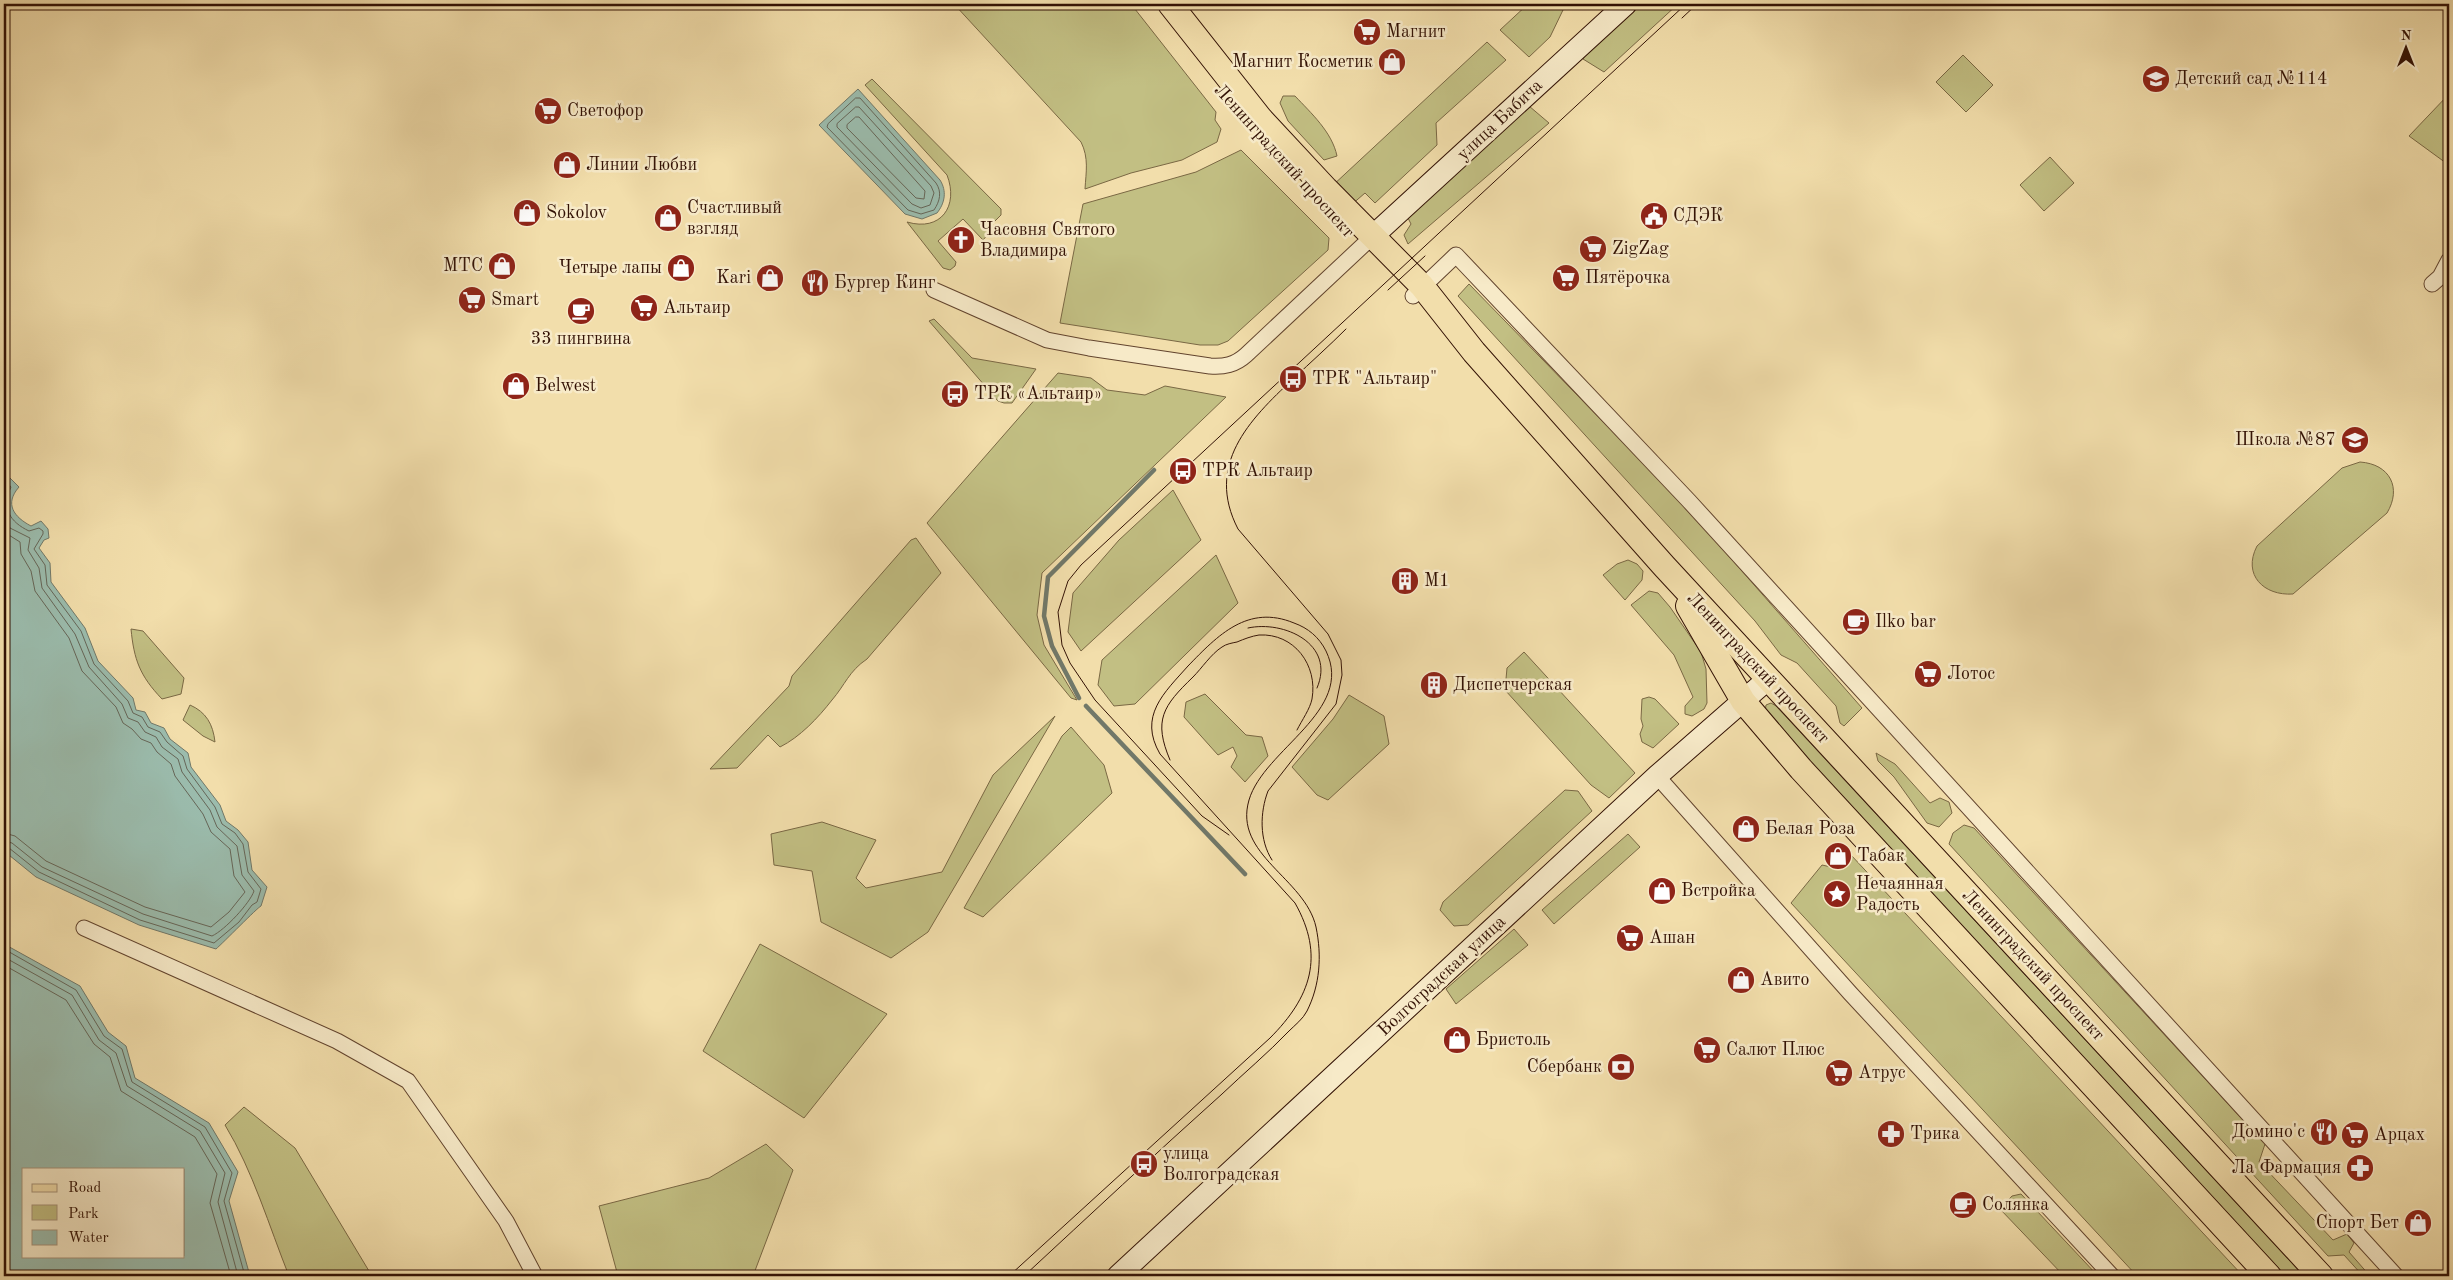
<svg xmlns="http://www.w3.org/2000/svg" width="2453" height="1280" viewBox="0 0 2453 1280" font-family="'Old Standard TT',serif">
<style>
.green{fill:#c2bf83;stroke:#7a6844}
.water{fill:#9bbcad;stroke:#717869;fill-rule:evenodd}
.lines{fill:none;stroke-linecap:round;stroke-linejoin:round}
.shore{stroke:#666658;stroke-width:1}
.stream{stroke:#717869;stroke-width:4.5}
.street-casing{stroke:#62442e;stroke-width:17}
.secondary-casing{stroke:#321104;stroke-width:23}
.primary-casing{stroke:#321104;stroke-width:26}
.street{stroke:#f7eac8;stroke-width:15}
.secondary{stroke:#f7eac8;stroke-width:21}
.primary{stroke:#f2deab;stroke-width:24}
.tram{stroke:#321104;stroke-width:1}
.labels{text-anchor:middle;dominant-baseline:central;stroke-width:5;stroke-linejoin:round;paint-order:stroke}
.poi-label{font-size:18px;fill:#321104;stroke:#f7eac8;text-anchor:start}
.street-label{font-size:18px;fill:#321104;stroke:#f7eac8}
</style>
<rect width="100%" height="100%" fill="#f2deab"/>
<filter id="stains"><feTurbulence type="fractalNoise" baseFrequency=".004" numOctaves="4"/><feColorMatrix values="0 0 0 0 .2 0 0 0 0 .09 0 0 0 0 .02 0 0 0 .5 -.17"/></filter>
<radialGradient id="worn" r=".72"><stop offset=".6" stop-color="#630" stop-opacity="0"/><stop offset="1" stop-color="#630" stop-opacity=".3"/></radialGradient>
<g class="green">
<path d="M 954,4 L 1131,4 L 1216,112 L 1215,120 L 1221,129 L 1217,142 L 1182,160 L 1131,173 L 1085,189 C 1086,172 1089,158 1081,142 Z"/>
<path d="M 1528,4 L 1569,4 L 1563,10 L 1550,37 L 1529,57 L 1500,30 Z"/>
<path d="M 1638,4 L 1678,4 L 1604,72 L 1583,59 L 1584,53 Z"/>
<path d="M 1487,42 L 1506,60 L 1436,123 L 1437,145 L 1375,203 L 1365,193 L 1350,206 L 1331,187 Z"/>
<path d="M 1963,55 L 1993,85 L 1966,112 L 1936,82 Z"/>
<path d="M 872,79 L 1001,209 L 1001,215 L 990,226 L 990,232 L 983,240 L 963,219 L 938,241 L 956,262 L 955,266 L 950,270 L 943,268 L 907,222 C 941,232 959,206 947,175 L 865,85 Z"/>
<path d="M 2449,94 L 2449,160 L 2446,163 L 2409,136 Z"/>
<path d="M 1283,96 L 1295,96 C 1311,113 1332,132 1337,156 L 1324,160 L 1288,121 L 1280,103 Z"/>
<path d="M 1529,106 L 1549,123 L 1408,244 L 1404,235 L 1411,224 L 1407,216 Z"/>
<path d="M 1241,150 L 1329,238 L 1328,250 L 1228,341 L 1218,345 L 1200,345 L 1060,323 L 1083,204 L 1196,172 Z"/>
<path d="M 2050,157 L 2074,183 L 2044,211 L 2020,185 Z"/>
<path d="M 1469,284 L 1684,505 L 1862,708 L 1844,726 L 1840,723 L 1836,706 L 1797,663 L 1781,655 L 1755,621 L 1458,296 Z"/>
<path d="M 934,319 L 972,358 L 1036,369 L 1012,403 L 1004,403 L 998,401 L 929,321 Z"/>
<path d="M 1058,373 L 1091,378 L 1107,390 L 1145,395 L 1165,386 L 1226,397 L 1042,573 L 1037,615 L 1044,645 L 1077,700 L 1071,698 L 927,523 Z"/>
<path d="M 2360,462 C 2390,464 2402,488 2387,513 L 2293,594 C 2264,596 2242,575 2257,546 L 2342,468 Z"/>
<path d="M 1173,490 L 1201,540 L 1081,651 L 1068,632 L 1073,593 L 1119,540 Z"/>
<path d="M 916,538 L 941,573 L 867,659 C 849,671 845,685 832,700 C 818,718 800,737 780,747 L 768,735 L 737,768 L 710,769 L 789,686 L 792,676 L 911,540 Z"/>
<path d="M 1216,555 L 1238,603 L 1135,704 L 1114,706 L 1098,685 L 1102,660 Z"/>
<path d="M 1628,560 L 1637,564 L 1643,571 L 1642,580 L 1625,600 L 1603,575 L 1617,564 Z"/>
<path d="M 1649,591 L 1658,593 L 1670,607 L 1701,652 L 1706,669 L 1707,703 L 1704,709 L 1692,716 L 1685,714 L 1685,706 L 1693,697 L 1674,655 L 1631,605 Z"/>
<path d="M 131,629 L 143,631 L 184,678 L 181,694 L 162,699 C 140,676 134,660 131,629 Z"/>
<path d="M 1524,652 L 1635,773 L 1609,798 L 1591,785 L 1505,690 L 1507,668 Z"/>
<path d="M 1205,694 L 1246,735 L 1262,737 L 1268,756 L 1245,782 L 1231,767 L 1237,756 L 1233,747 L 1218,755 L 1184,717 L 1186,702 Z"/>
<path d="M 1349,695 L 1384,716 L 1389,744 L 1328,800 L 1317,795 L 1292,767 L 1333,719 Z"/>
<path d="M 1649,697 L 1655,699 L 1679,724 L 1653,748 L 1642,742 L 1640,734 L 1643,726 L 1641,719 L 1642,699 Z"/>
<path d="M 1771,703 L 1776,706 L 2304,1276 L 2286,1276 L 1805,757 L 1765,712 L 1766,705 Z"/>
<path d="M 190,705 C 206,712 213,724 215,742 L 203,736 L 183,720 Z"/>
<path d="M 1055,716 L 928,932 L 891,958 L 821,922 L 812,871 L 774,865 L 771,834 L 822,822 L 876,840 L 856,878 L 866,888 L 942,872 L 993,775 Z"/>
<path d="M 1071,727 L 1104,765 L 1112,793 L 983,917 L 964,908 L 1062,736 Z"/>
<path d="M 1876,753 L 1895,764 L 1930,803 L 1940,798 L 1949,802 L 1952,813 L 1939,827 L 1927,823 L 1894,777 L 1878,761 Z"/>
<path d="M 1565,790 L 1578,791 L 1592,811 L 1468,925 L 1454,926 L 1440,910 L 1443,902 Z"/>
<path d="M 1964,825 L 1974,828 L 2265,1144 L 2259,1162 L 2333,1240 L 2347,1234 L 2354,1243 L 2349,1252 L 2370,1276 L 2363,1276 L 2344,1255 L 2328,1256 L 1949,844 L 1953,833 Z"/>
<path d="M 1628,834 L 1640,847 L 1554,924 L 1542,910 Z"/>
<path d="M 1851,855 L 2243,1276 L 2137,1276 L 1791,903 L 1822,865 L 1840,869 Z"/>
<path d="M 1514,929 L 1528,945 L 1456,1004 L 1446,989 Z"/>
<path d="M 760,944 L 887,1014 L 804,1118 L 703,1051 Z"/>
<path d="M 244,1107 L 295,1148 L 372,1276 L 289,1276 C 269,1226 253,1171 225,1125 Z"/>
<path d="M 766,1144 L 793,1170 L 753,1276 L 618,1276 L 599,1206 L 709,1178 Z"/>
<path d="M 2021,1194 L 2098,1276 L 2064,1276 L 2000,1209 L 2012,1196 Z"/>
</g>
<g class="water">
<path d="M 858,89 L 940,180 C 947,191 945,203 937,213 L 922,219 L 905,214 L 819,125 Z"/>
<path d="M 4,472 L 19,487 C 4,504 14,517 31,526 L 41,521 L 48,529 L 49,538 L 44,540 L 39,548 L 50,563 L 51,582 L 85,628 L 98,661 L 133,698 L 136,710 L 145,712 L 151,723 L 164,728 L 170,739 L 188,753 L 191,767 L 220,805 L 226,821 L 238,830 L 248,842 L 252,870 L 267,887 L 261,906 C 257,908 224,942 216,949 L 139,925 L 36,877 L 4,851 Z"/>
<path d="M 4,944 L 80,986 L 108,1032 L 126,1046 L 135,1078 L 209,1123 L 238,1172 L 229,1201 L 250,1276 L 4,1276 ZM 24,1169 L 184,1169 L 184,1256 L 24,1256 Z"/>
</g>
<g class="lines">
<g class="shore">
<path d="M 856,98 L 860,98 L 936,183 C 942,192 940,201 934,210 L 921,214 L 908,210 L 827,127 L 828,124 Z"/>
<path d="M 856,107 L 859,107 L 931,186 L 934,193 L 930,205 L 921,208 L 912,204 L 837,127 L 837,124 Z"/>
<path d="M 856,117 L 859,117 L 925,191 L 924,199 L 916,198 L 847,128 L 847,125 Z"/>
<path d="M 4,479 L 11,487 C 1,508 10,522 29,531 L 39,528 L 43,531 L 43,534 L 34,549 L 45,565 L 47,585 L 81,631 L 94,664 L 128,701 L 133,713 L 142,717 L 148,727 L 160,732 L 167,742 L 183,756 L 187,769 L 215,807 L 222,824 L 235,833 L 243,844 L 248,872 L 261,889 L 257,902 L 252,905 L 239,922 L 214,943 L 140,920 L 39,872 L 9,848 L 4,847"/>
<path d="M 4,517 L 10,528 L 30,538 L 28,550 L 39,568 L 42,588 L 75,634 L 89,667 L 122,704 L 128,718 L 138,722 L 145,732 L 156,737 L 162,747 L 178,759 L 182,772 L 210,810 L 217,827 L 237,846 L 242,875 L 254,891 C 250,903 225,930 212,936 L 143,914 L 42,867 L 12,843 L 4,841"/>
<path d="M 4,532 L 20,542 L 21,554 L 31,571 L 35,591 L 69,638 L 82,671 L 116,707 L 123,723 L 132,729 L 141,739 L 151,743 L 157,752 L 171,764 L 175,776 L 203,814 L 211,832 L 230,849 L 234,876 L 245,892 L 229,912 L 211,927 L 145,907 L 46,861 L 15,836 L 4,833"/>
<path d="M 4,949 L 76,990 L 104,1036 L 122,1049 L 132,1082 L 205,1127 L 232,1173 L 224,1201 L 245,1276"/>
<path d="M 4,957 L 72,995 L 99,1040 L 116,1053 L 127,1086 L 200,1131 L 225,1173 L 218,1202 L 238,1276"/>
<path d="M 4,965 L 66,1000 L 94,1044 L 110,1057 L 121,1091 L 195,1137 L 217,1174 L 210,1203 L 231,1276"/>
</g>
<g class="stream">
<path d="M 1079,698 L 1052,646 L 1044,616 L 1048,577 L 1154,470"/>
<path d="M 1086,706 L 1245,874"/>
</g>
<defs>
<g id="street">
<path d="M 2432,284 L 2440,277 L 2449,260"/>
<path d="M 934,290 L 1047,340 L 1089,348 L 1210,366 C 1224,367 1235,365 1246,355 L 1373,236"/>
<path d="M 1413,296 L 1456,255 L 1689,501 L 2396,1276"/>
<path d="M 1657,776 L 1850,993 L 2112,1276"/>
<path d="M 84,928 L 337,1041 L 408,1081 L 506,1221 L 535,1276"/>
</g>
<g id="secondary">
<path d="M 1373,236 L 1626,4"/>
<path d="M 1118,1276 L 1657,776 L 1768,679"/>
</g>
<g id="primary">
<path d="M 1170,4 L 1260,118 L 1326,189 L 1422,286 L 1474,352 L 1664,566 L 2321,1276"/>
<path d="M 1688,606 L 1743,701 L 1801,769 L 2269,1276"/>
</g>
</defs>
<use href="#street" class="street-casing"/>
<use href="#secondary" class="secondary-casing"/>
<use href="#primary" class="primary-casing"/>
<use href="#street" class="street"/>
<use href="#secondary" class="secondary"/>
<use href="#primary" class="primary"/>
<g class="tram">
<path d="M 1682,18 L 1697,4"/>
<path d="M 1388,290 L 1425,256"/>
<path d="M 1248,628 C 1284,620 1336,644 1317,688"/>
<path d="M 1170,760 C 1153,720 1163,706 1193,677 C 1202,668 1211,654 1222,647 C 1226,644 1232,643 1237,642 C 1244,639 1252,636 1259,635 C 1294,633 1318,665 1312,699 C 1310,709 1302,720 1297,730"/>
<path d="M 1229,835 L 1202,816 L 1095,700 L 1070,663 L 1062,645 L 1058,612 L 1068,581 L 1081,565 L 1686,4"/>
<path d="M 1272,860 C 1259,840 1260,812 1268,791 L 1336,704 L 1342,675 L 1341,660 L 1328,634 L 1238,529 C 1205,465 1249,420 1293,379 C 1311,362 1329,346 1346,329"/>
<path d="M 1009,1276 L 1270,1038 C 1311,997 1325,956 1295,903 L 1160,754 C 1138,716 1164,693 1188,666 C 1218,635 1248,604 1294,623 C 1308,628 1319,637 1326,651 C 1355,711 1264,749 1249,800 C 1233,855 1305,878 1316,927 C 1322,956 1320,985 1307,1011 C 1303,1019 1295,1025 1289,1031 C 1268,1053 1244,1073 1222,1094 C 1155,1154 1090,1215 1024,1276"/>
</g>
</g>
<defs>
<symbol id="supermarket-disc" viewBox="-11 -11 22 22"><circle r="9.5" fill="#8f2418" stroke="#f7eac8"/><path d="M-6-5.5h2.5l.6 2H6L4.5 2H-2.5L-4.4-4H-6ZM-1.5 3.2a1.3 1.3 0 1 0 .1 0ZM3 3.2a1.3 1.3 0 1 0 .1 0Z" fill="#fff"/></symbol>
<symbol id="shop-disc" viewBox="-11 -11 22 22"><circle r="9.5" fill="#8f2418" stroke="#f7eac8"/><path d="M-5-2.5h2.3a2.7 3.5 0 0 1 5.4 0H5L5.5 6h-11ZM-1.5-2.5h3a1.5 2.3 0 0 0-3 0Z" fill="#fff"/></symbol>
<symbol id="school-disc" viewBox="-11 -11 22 22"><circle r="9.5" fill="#8f2418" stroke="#f7eac8"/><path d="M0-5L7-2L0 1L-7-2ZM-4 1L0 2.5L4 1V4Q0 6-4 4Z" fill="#fff"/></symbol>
<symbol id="civic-disc" viewBox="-11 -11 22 22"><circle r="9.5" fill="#8f2418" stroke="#f7eac8"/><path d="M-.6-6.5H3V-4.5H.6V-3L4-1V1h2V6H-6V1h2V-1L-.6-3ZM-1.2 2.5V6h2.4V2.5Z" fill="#fff"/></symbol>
<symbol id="church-disc" viewBox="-11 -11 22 22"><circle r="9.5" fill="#8f2418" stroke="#f7eac8"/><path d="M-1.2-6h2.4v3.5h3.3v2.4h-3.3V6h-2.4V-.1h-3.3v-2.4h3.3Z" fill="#fff"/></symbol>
<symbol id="restaurant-disc" viewBox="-11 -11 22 22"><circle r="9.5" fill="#8f2418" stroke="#f7eac8"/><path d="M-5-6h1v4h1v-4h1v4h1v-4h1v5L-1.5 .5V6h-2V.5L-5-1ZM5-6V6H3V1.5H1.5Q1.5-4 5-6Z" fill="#fff"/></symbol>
<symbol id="cafe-disc" viewBox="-11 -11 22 22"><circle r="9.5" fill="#8f2418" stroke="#f7eac8"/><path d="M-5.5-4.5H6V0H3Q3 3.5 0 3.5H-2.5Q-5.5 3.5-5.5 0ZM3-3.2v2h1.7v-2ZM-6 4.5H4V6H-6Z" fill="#fff"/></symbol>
<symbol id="bus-disc" viewBox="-11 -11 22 22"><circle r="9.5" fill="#8f2418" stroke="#f7eac8"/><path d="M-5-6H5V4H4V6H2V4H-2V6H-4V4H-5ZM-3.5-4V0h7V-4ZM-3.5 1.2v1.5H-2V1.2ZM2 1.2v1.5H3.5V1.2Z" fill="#fff"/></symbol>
<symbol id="building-disc" viewBox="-11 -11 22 22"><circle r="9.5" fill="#8f2418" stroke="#f7eac8"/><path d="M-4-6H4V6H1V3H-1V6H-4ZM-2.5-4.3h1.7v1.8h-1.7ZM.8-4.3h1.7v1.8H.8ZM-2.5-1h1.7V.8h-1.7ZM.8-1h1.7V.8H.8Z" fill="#fff"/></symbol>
<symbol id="sight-disc" viewBox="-11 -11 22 22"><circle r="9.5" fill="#8f2418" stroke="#f7eac8"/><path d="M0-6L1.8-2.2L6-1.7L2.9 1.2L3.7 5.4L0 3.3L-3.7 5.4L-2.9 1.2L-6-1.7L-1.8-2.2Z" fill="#fff"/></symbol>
<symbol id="bank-disc" viewBox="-11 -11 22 22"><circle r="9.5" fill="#8f2418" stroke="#f7eac8"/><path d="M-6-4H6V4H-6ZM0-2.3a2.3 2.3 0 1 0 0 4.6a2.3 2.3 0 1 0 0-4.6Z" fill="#fff"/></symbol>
<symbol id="pharmacy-disc" viewBox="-11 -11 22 22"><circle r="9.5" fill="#8f2418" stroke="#f7eac8"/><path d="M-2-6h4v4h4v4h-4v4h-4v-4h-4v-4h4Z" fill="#fff"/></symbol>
</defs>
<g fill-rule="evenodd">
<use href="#supermarket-disc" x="1351" y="16" width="32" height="32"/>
<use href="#shop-disc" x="1376" y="46" width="32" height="32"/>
<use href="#school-disc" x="2140" y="63" width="32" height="32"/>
<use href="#supermarket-disc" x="532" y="95" width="32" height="32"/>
<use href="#shop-disc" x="551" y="149" width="32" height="32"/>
<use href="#shop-disc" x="511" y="197" width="32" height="32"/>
<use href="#civic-disc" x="1638" y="200" width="32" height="32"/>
<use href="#shop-disc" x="652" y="202" width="32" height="32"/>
<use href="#church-disc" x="945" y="224" width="32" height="32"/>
<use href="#supermarket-disc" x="1577" y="233" width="32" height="32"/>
<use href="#shop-disc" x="486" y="250" width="32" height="32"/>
<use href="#shop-disc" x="665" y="252" width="32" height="32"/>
<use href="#shop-disc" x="754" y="262" width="32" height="32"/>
<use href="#supermarket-disc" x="1550" y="262" width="32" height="32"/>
<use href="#restaurant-disc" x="799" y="267" width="32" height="32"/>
<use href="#supermarket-disc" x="456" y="284" width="32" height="32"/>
<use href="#supermarket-disc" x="628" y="292" width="32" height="32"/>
<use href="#cafe-disc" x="565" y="295" width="32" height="32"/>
<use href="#bus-disc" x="1277" y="363" width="32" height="32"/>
<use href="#shop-disc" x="500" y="370" width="32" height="32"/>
<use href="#bus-disc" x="939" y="378" width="32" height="32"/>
<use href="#school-disc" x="2339" y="424" width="32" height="32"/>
<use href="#bus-disc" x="1167" y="455" width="32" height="32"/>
<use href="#building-disc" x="1389" y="565" width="32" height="32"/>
<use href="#cafe-disc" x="1840" y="606" width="32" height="32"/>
<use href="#supermarket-disc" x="1912" y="658" width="32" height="32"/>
<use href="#building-disc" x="1418" y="669" width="32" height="32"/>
<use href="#shop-disc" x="1730" y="813" width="32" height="32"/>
<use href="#shop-disc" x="1822" y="840" width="32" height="32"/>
<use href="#shop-disc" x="1646" y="875" width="32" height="32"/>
<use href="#sight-disc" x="1821" y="878" width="32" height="32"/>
<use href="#supermarket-disc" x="1614" y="922" width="32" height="32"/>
<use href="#shop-disc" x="1725" y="964" width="32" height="32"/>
<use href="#shop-disc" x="1441" y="1024" width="32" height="32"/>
<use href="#supermarket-disc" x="1691" y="1034" width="32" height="32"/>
<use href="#bank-disc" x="1605" y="1051" width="32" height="32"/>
<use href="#supermarket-disc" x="1823" y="1057" width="32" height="32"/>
<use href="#restaurant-disc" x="2308" y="1116" width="32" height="32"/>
<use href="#pharmacy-disc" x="1875" y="1118" width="32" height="32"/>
<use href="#supermarket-disc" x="2339" y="1119" width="32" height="32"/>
<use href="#bus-disc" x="1128" y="1148" width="32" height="32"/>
<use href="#pharmacy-disc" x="2344" y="1152" width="32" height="32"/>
<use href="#cafe-disc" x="1947" y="1189" width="32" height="32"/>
<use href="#shop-disc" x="2402" y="1207" width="32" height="32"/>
</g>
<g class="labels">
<g class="poi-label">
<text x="1386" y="32">Магнит</text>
<text x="1373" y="62" text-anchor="end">Магнит Косметик</text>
<text x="2175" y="79">Детский сад №114</text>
<text x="567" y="111">Светофор</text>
<text x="586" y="165">Линии Любви</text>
<text x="687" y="208">Счастливый<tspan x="687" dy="21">взгляд</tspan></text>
<text x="546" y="213">Sokolov</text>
<text x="1673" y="216">СДЭК</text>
<text x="980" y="230">Часовня Святого<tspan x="980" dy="21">Владимира</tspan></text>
<text x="1612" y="249">ZigZag</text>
<text x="483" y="266" text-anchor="end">МТС</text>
<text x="662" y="268" text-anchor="end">Четыре лапы</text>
<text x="751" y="278" text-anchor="end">Kari</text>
<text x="1585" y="278">Пятёрочка</text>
<text x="834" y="283">Бургер Кинг</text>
<text x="491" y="300">Smart</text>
<text x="663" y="308">Альтаир</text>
<text x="581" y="339" text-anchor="middle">33 пингвина</text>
<text x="1312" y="379">ТРК "Альтаир"</text>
<text x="535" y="386">Belwest</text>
<text x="974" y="394">ТРК «Альтаир»</text>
<text x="2336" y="440" text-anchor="end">Школа №87</text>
<text x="1202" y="471">ТРК Альтаир</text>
<text x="1424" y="581">М1</text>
<text x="1875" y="622">Ilko bar</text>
<text x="1947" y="674">Лотос</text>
<text x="1453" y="685">Диспетчерская</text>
<text x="1765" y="829">Белая Роза</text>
<text x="1857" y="856">Табак</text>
<text x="1856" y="884">Нечаянная<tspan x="1856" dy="21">Радость</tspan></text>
<text x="1681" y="891">Встройка</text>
<text x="1649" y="938">Ашан</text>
<text x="1760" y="980">Авито</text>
<text x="1476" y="1040">Бристоль</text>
<text x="1726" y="1050">Салют Плюс</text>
<text x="1602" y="1067" text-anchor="end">Сбербанк</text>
<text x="1858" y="1073">Атрус</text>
<text x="2305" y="1132" text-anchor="end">Домино'c</text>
<text x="1910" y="1134">Трика</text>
<text x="2374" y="1135">Арцах</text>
<text x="1163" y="1154">улица<tspan x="1163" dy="21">Волгоградская</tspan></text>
<text x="2341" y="1168" text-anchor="end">Ла Фармация</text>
<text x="1982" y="1205">Солянка</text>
<text x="2399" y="1223" text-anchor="end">Спорт Бет</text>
</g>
<g class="street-label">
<text transform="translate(1500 120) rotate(-43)">улица Бабича</text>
<text transform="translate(1284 161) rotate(48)">Ленинградский проспект</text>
<text transform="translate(1758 668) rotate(47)">Ленинградский проспект</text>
<text transform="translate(2033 965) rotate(47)">Ленинградский проспект</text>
<text transform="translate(1442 976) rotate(-43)">Волгоградская улица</text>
</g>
</g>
<rect width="2453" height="1280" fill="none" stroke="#f2deab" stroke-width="20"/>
<rect x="5" y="5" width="2443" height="1270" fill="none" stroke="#321104" stroke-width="2.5"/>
<rect x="10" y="10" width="2433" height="1260" fill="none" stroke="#321104"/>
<rect x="22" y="1168" width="162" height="90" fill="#f7eac8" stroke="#a8937a"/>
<rect x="32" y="1184" width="25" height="8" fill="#f2deab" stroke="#a8937a"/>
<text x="68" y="1192" font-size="15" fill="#321104">Road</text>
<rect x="32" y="1205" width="25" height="15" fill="#c2bf83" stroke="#a8937a"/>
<text x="68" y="1218" font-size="15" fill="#321104">Park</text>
<rect x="32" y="1230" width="25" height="15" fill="#9bbcad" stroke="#a8937a"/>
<text x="68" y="1242" font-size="15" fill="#321104">Water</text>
<g transform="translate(2406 48)" stroke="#f7eac8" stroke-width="4" paint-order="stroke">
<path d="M0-4L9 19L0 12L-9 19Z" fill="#321104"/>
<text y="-8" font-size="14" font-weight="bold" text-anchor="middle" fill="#321104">N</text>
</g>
<rect width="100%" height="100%" filter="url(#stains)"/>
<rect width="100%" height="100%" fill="url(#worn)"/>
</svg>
